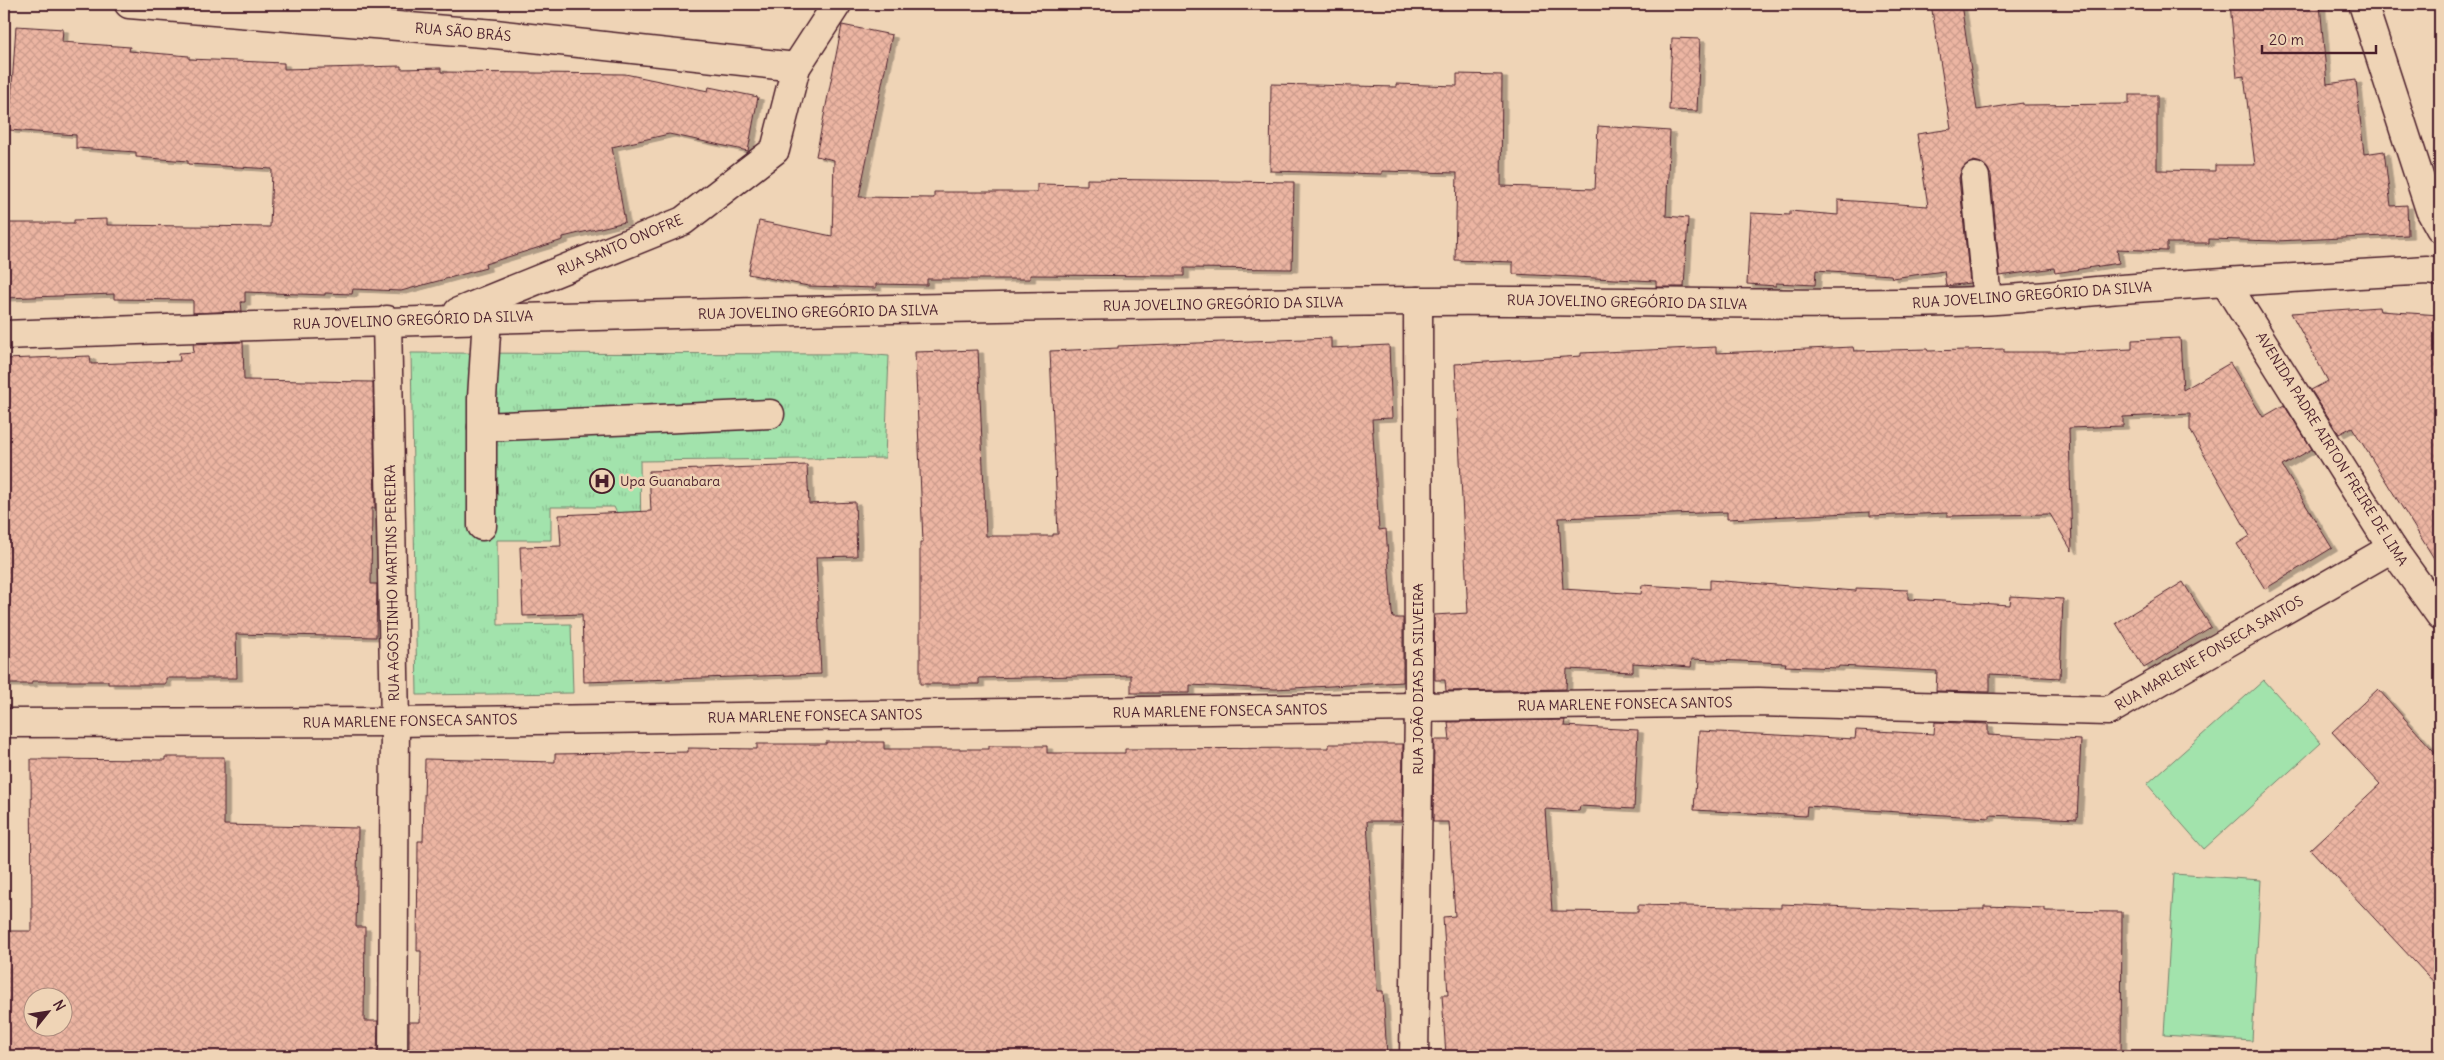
<svg xmlns="http://www.w3.org/2000/svg" width="2444" height="1060" viewBox="0 0 2444 1060" font-family="Delius,sans-serif">
<style>
.grass{fill:#a2e3ac;stroke:#76816c}
.park{fill:url(#park-tufts);stroke:#76816c}
.building{fill:url(#building-cross-hatch);stroke:#4a1f2b;fill-rule:evenodd;filter:url(#shadow)}
.lines{fill:none;stroke-linecap:round;stroke-linejoin:round}
.minor-casing{stroke:#4a1f2b;stroke-width:31}
.minor{stroke:#efd4b6;stroke-width:28}
.labels{text-anchor:middle;dominant-baseline:central;stroke-width:5;stroke-linejoin:round;paint-order:stroke}
.street-label{font-size:14px;fill:#4a1f2b;stroke:#efd4b6}
.poi-label{font-size:14px;fill:#4a1f2b;stroke:#efd4b6;text-anchor:start}
</style>
<defs>
<pattern id="park-tufts" width="24" height="20" patternUnits="userSpaceOnUse" patternTransform="scale(1.25)"><rect width="24" height="20" fill="#a2e3ac"/><path d="M3 7l-1-3M5 7V3M7 7l1-3M15 17l-1-3M17 17v-4M19 17l1-3" fill="none" stroke="#8dc294"/></pattern>
<pattern id="building-cross-hatch" width="8" height="8" patternUnits="userSpaceOnUse" patternTransform="scale(1.25)"><rect width="8" height="8" fill="#ecb5a2"/><path d="M0 0l8 8M0 8l8-8" fill="none" stroke="#cc9b8c"/></pattern>
<filter id="shadow"><feDropShadow dx="5.5" dy="3" stdDeviation="0" flood-color="#0004"/></filter>
</defs>
<rect width="100%" height="100%" fill="#efd4b6"/>
<filter id="ink" filterUnits="userSpaceOnUse"><feTurbulence type="fractalNoise" baseFrequency=".02" numOctaves="2"/><feDisplacementMap in="SourceGraphic" scale="10" xChannelSelector="R" yChannelSelector="G"/><feConvolveMatrix kernelMatrix="1 2 1 2 8 2 1 2 1" color-interpolation-filters="sRGB"/></filter>
<g filter="url(#ink)">
<g class="grass">
<path d="M 2264,680 L 2321,743 L 2204,849 L 2147,784 Z"/>
<path d="M 2174,874 L 2261,880 L 2252,1041 L 2164,1035 Z"/>
</g>
<path class="park" d="M 411,353 L 864,354 L 889,356 L 885,458 L 640,461 L 641,540 L 630,540 L 614,507 L 551,507 L 551,540 L 497,540 L 498,625 L 571,624 L 573,693 L 417,695 Z"/>
<g class="building">
<path d="M 1931,4 L 1961,4 L 1977,110 L 2023,103 L 2023,105 L 2129,104 L 2129,95 L 2157,95 L 2157,170 L 2215,171 L 2215,165 L 2255,165 L 2244,76 L 2237,77 L 2230,4 L 2320,4 L 2327,84 L 2356,80 L 2364,154 L 2384,151 L 2391,206 L 2407,205 L 2408,235 L 2276,241 L 2209,239 L 2209,243 L 2167,243 L 2167,251 L 2117,249 L 2119,263 L 2055,273 L 2054,268 L 2000,276 L 1991,175 L 1987,168 L 1981,163 L 1974,161 L 1966,165 L 1961,171 L 1959,178 L 1970,283 L 1946,286 L 1944,271 L 1892,278 L 1891,275 L 1816,270 L 1815,285 L 1776,283 L 1776,286 L 1747,284 L 1751,213 L 1790,215 L 1790,211 L 1838,215 L 1838,200 L 1928,206 L 1917,134 L 1951,129 Z"/>
<path d="M 842,25 L 892,35 L 859,197 L 934,198 L 934,192 L 1037,192 L 1037,184 L 1087,185 L 1087,179 L 1294,182 L 1292,269 L 1184,268 L 1184,276 L 1030,275 L 1030,279 L 927,279 L 927,285 L 876,284 L 876,288 L 808,286 L 748,274 L 759,221 L 832,236 L 834,160 L 816,156 Z"/>
<path d="M 16,26 L 63,29 L 62,42 L 130,47 L 129,51 L 189,56 L 189,59 L 284,63 L 284,69 L 401,66 L 401,69 L 441,68 L 441,72 L 625,74 L 708,91 L 709,87 L 758,97 L 748,151 L 669,134 L 612,147 L 625,222 L 563,237 L 563,240 L 485,264 L 486,268 L 401,291 L 353,289 L 352,294 L 325,293 L 325,295 L 245,292 L 245,302 L 241,302 L 242,311 L 193,313 L 193,300 L 114,299 L 114,294 L 4,298 L 4,223 L 74,223 L 74,220 L 107,219 L 107,225 L 270,227 L 272,169 L 188,164 L 188,161 L 136,157 L 136,152 L 76,148 L 76,135 L 9,130 Z"/>
<path d="M 1672,38 L 1700,39 L 1697,111 L 1669,110 Z"/>
<path d="M 1457,74 L 1502,75 L 1501,186 L 1595,189 L 1598,126 L 1670,131 L 1666,216 L 1688,218 L 1684,287 L 1656,287 L 1656,281 L 1513,274 L 1513,262 L 1455,260 L 1457,173 L 1382,171 L 1382,174 L 1270,171 L 1271,84 L 1396,87 L 1396,84 L 1457,86 Z"/>
<path d="M 2379,307 L 2380,311 L 2440,315 L 2440,568 L 2352,427 L 2339,434 L 2311,390 L 2328,381 L 2291,313 Z"/>
<path d="M 1331,338 L 1331,348 L 1389,345 L 1392,418 L 1372,419 L 1379,530 L 1386,529 L 1392,613 L 1393,618 L 1403,618 L 1403,682 L 1275,689 L 1190,685 L 1190,693 L 1131,693 L 1131,675 L 979,678 L 979,684 L 920,684 L 920,542 L 923,542 L 915,352 L 978,350 L 986,536 L 1053,536 L 1053,534 L 1058,534 L 1050,351 L 1118,348 L 1118,346 Z"/>
<path d="M 2180,338 L 2183,390 L 2230,363 L 2263,417 L 2284,405 L 2312,449 L 2282,466 L 2332,548 L 2265,589 L 2237,544 L 2250,536 L 2190,430 L 2190,414 L 2123,417 L 2123,426 L 2069,428 L 2072,551 L 2050,514 L 1947,516 L 1947,513 L 1870,516 L 1870,512 L 1727,519 L 1727,512 L 1559,518 L 1563,589 L 1641,594 L 1642,585 L 1710,589 L 1710,580 L 1856,591 L 1856,588 L 1908,590 L 1908,599 L 2010,605 L 2011,596 L 2063,599 L 2060,678 L 1990,674 L 1990,692 L 1936,691 L 1937,671 L 1839,666 L 1838,668 L 1785,666 L 1786,663 L 1692,659 L 1691,667 L 1633,663 L 1633,672 L 1567,669 L 1566,689 L 1446,691 L 1445,680 L 1435,680 L 1434,615 L 1468,613 L 1455,364 L 1581,356 L 1581,353 L 1716,347 L 1716,353 L 1853,347 L 1854,351 L 1927,349 L 1928,351 L 2004,349 L 2004,352 L 2067,352 L 2132,349 L 2132,340 Z"/>
<path d="M 243,342 L 244,380 L 373,382 L 375,508 L 372,508 L 371,584 L 377,584 L 376,637 L 236,634 L 237,678 L 166,678 L 166,684 L 108,684 L 108,681 L 32,681 L 32,684 L 4,684 L 4,359 L 90,356 L 91,364 L 180,361 L 179,353 L 194,352 L 193,344 Z"/>
<path d="M 807,465 L 809,504 L 855,502 L 857,556 L 816,557 L 821,674 L 584,682 L 582,614 L 523,616 L 520,547 L 561,546 L 559,515 L 651,511 L 649,471 Z"/>
<path d="M 2183,582 L 2211,627 L 2144,668 L 2116,623 Z"/>
<path d="M 2378,689 L 2440,758 L 2440,989 L 2310,849 L 2380,784 L 2332,732 Z"/>
<path d="M 1565,720 L 1564,726 L 1638,730 L 1634,809 L 1580,806 L 1579,811 L 1545,809 L 1552,911 L 1638,912 L 1638,905 L 1781,908 L 1781,904 L 1920,910 L 1984,909 L 1984,906 L 2045,908 L 2045,911 L 2122,912 L 2121,1056 L 1843,1056 L 1843,1054 L 1762,1053 L 1762,1056 L 1630,1054 L 1630,1056 L 1446,1056 L 1442,995 L 1448,995 L 1443,917 L 1455,916 L 1449,822 L 1433,822 L 1434,740 L 1450,740 L 1448,722 Z"/>
<path d="M 1935,722 L 1988,724 L 1988,735 L 2081,740 L 2077,819 L 1990,815 L 1990,818 L 1807,806 L 1806,816 L 1694,810 L 1699,731 L 1855,739 L 1856,730 L 1934,734 Z"/>
<path d="M 826,742 L 884,742 L 884,749 L 989,749 L 989,746 L 1047,746 L 1047,753 L 1125,753 L 1125,749 L 1329,748 L 1329,744 L 1403,744 L 1402,821 L 1367,821 L 1377,991 L 1383,991 L 1387,1056 L 888,1053 L 888,1056 L 409,1056 L 409,1022 L 420,1022 L 421,951 L 417,951 L 418,841 L 423,841 L 425,759 L 555,762 L 555,754 L 688,752 L 688,748 L 757,749 L 757,744 L 826,744 Z"/>
<path d="M 165,757 L 224,757 L 224,825 L 358,828 L 356,927 L 365,927 L 364,1021 L 378,1021 L 377,1056 L 4,1056 L 4,931 L 32,931 L 31,759 L 165,760 ZM 32,998 L 62,998 L 62,1028 L 32,1028 Z"/>
</g>
<g class="lines">
<defs>
<g id="minor">
<path d="M 129,4 L 495,34 L 796,67"/>
<path d="M 2363,4 L 2430,210 L 2440,228"/>
<path d="M 1975,177 L 1987,300"/>
<path d="M 2225,282 L 2392,548 L 2440,615"/>
<path d="M 458,312 L 683,221 L 775,150 L 796,67 L 837,4"/>
<path d="M 387,320 L 395,722 L 393,1056"/>
<path d="M 4,335 C 475,317 946,306 1417,301 C 1604,299 1791,308 1977,301 C 2030,299 2083,291 2135,288 C 2233,281 2330,276 2427,270 L 2440,272"/>
<path d="M 482,427 L 770,414"/>
<path d="M 482,526 L 482,398 L 487,317"/>
<path d="M 4,723 L 395,722 L 1758,702 L 2108,711 L 2392,548"/>
<path d="M 1414,1056 L 1419,708 L 1418,301"/>
</g>
</defs>
<use href="#minor" class="minor-casing"/>
<use href="#minor" class="minor"/>
</g>
</g>
<defs>
<symbol id="hospital-ring" viewBox="-11 -11 22 22"><circle r="9.5" fill="#efd4b6" stroke="#4a1f2b" stroke-width="1.5"/><path d="M-5-5h3v3.5h4V-5h3V5h-3V1.5h-4V5h-3Z" fill="#4a1f2b"/></symbol>
</defs>
<g fill-rule="evenodd">
<use href="#hospital-ring" x="588" y="467" width="28" height="28"/>
</g>
<g class="labels">
<g class="street-label">
<text transform="translate(463 32) rotate(5)">RUA SÃO BRÁS</text>
<text transform="translate(620 245) rotate(-23)">RUA SANTO ONOFRE</text>
<text transform="translate(2032 295) rotate(-4)">RUA JOVELINO GREGÓRIO DA SILVA</text>
<text transform="translate(1627 302) rotate(1)">RUA JOVELINO GREGÓRIO DA SILVA</text>
<text transform="translate(1223 304) rotate(-1)">RUA JOVELINO GREGÓRIO DA SILVA</text>
<text transform="translate(818 312) rotate(-1)">RUA JOVELINO GREGÓRIO DA SILVA</text>
<text transform="translate(413 320) rotate(-2)">RUA JOVELINO GREGÓRIO DA SILVA</text>
<text transform="translate(2332 449) rotate(58)">AVENIDA PADRE AIRTON FREIRE DE LIMA</text>
<text transform="translate(392 583) rotate(-91)">RUA AGOSTINHO MARTINS PEREIRA</text>
<text transform="translate(2209 653) rotate(-30)">RUA MARLENE FONSECA SANTOS</text>
<text transform="translate(1418 679) rotate(-90)">RUA JOÃO DIAS DA SILVEIRA</text>
<text transform="translate(1625 704) rotate(-1)">RUA MARLENE FONSECA SANTOS</text>
<text transform="translate(1220 711) rotate(-1)">RUA MARLENE FONSECA SANTOS</text>
<text transform="translate(815 716) rotate(-1)">RUA MARLENE FONSECA SANTOS</text>
<text transform="translate(410 721) rotate(-1)">RUA MARLENE FONSECA SANTOS</text>
</g>
<g class="poi-label">
<text x="620" y="481">Upa Guanabara</text>
</g>
</g>
<rect width="2444" height="1060" fill="none" stroke="#efd4b6" stroke-width="20"/>
<rect x="10" y="10" width="2424" height="1040" fill="none" stroke="#4a1f2b" stroke-width="2" filter="url(#ink)"/>
<g transform="translate(48 1012) rotate(60)"><circle r="24" fill="#efd4b6" stroke="#ad8c7e"/>
<path d="M0-4L9 19L0 12L-9 19Z" fill="#4a1f2b"/>
<text y="-8" font-size="14" font-weight="bold" text-anchor="middle" fill="#4a1f2b">N</text>
</g>
<path d="M2262 45v8h114v-8" fill="none" stroke="#4a1f2b" stroke-width="2.5"/>
<text x="2269" y="45" font-size="15" fill="#4a1f2b" stroke="#efd4b6" stroke-width="4" paint-order="stroke">20 m</text>
</svg>
